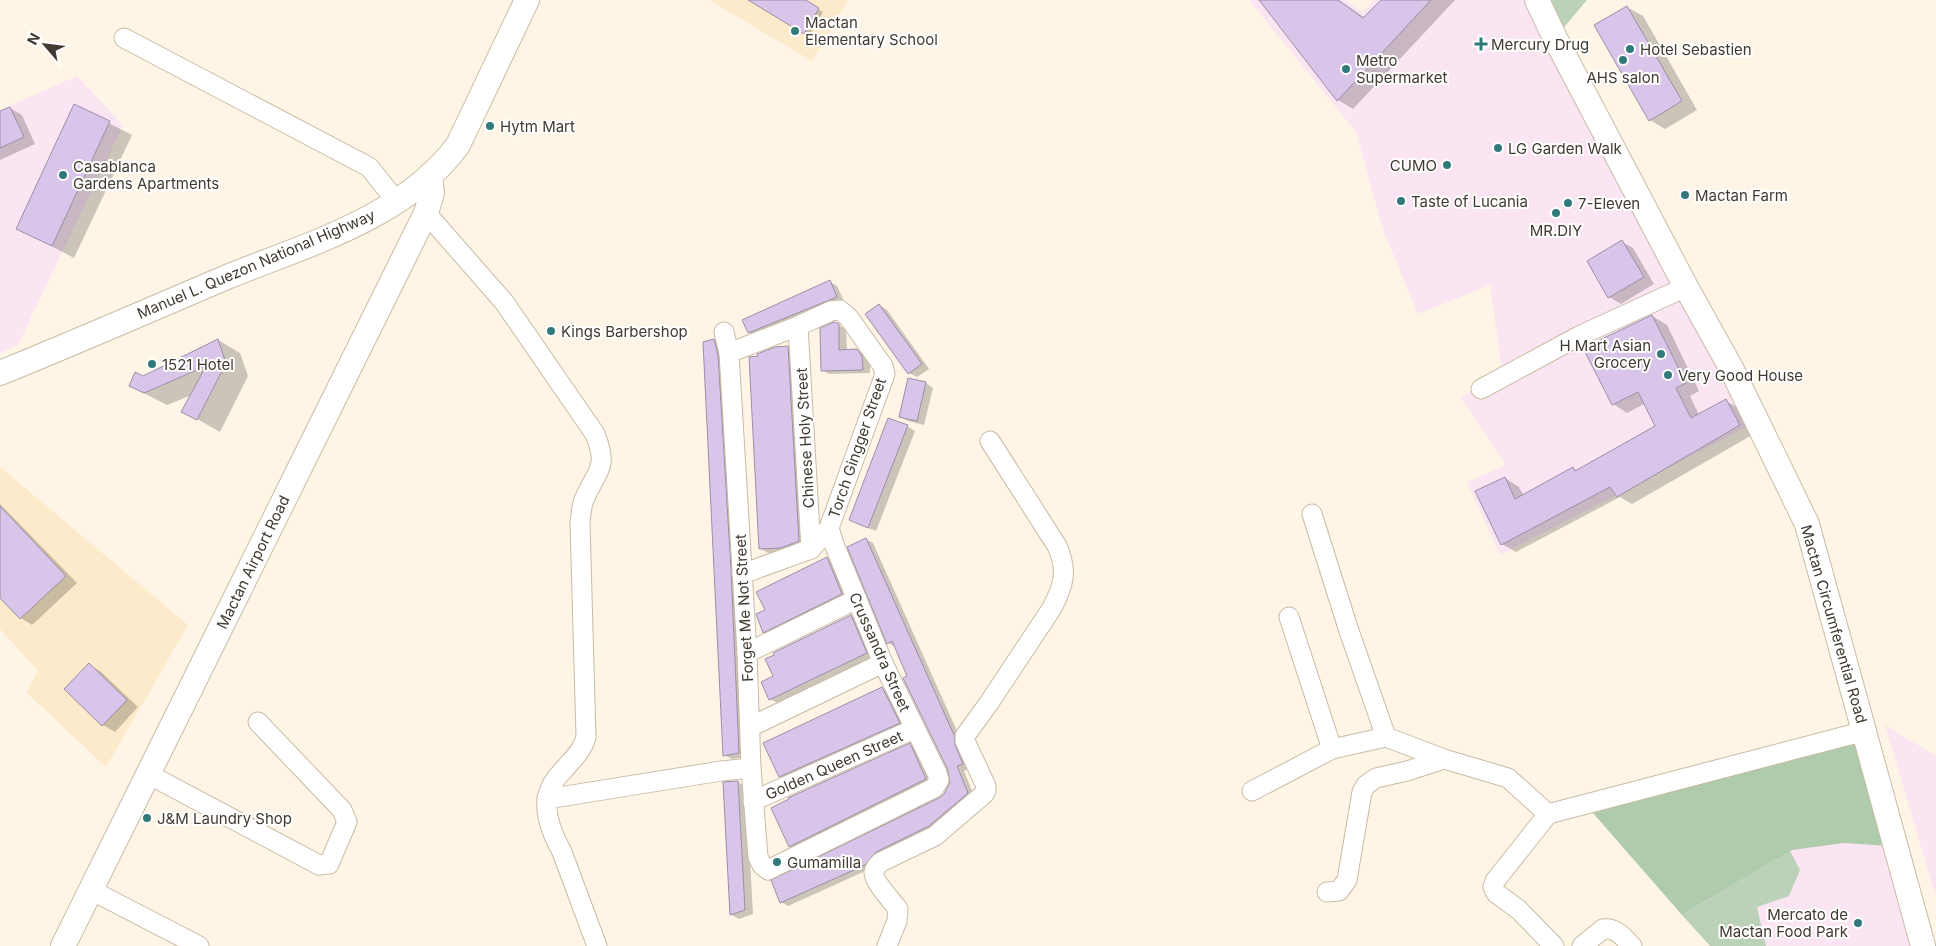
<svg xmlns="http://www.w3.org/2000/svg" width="1936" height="946" viewBox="0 0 1936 946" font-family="Inter,sans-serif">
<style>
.commercial{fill:#fbe5f3}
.built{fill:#fdeaca}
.green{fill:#bbd2b9}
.forest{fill:#aeccac}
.shadow{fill:#0003}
.building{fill:#d9c5ea;stroke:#9b8fa6}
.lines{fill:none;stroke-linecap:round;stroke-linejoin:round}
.minor-casing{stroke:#c9bba4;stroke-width:21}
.major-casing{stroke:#c9bba4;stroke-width:26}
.minor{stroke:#fff;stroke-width:19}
.major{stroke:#fff;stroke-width:24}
.poi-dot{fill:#317a7c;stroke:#fff;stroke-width:2}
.labels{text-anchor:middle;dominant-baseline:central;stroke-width:4;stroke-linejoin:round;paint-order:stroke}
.poi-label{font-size:15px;fill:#403a30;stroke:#fff;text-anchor:start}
.street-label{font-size:15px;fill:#403a30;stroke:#fff}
</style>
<rect width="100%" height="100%" fill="#fef5e7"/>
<g class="commercial">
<path d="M 1249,0 L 1345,0 L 1362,12 L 1374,0 L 1525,0 L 1749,426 L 1500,555 L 1467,482 L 1506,465 L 1461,398 L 1502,370 L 1490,285 L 1418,314 L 1383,230 L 1356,132 Z"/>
<path d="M 77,76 L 123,125 L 18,345 L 0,353 L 0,110 Z"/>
<path d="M 1885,725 L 1936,756 L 1936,897 Z"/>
<path d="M 1857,739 L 1915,946 L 1710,946 L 1593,813 Z"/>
</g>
<g class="built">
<path d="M 709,0 L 848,0 L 812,61 Z"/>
<path d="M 0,467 L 188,625 L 106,767 L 26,692 L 38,671 L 0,629 Z"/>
</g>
<g class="green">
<path d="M 1536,0 L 1587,0 L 1555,38 Z"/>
<path d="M 1790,851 L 1800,870 L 1789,896 L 1757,907 L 1766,946 L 1710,946 L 1682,915 Z"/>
</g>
<path class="forest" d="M 1857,739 L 1889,846 L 1844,843 L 1792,850 L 1682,915 L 1593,813 Z"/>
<g class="shadow">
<path d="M 751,0 L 804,0 L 823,12 L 809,36 Z"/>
<path d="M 1260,0 L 1339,0 L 1365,18 L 1382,0 L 1455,0 L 1353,109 L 1338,100 Z"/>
<path d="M 1627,7 L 1643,16 L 1697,110 L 1665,129 L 1650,120 Z"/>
<path d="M 75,106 L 132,135 L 74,258 L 17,228 Z"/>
<path d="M 10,108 L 22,115 L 35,144 L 0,160 L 0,113 Z"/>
<path d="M 1622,242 L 1633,248 L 1654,284 L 1621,304 L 1609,297 L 1588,262 Z"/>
<path d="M 830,282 L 837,286 L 844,301 L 757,337 L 749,333 Z"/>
<path d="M 879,305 L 887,310 L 929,369 L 917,377 L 909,373 L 867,314 Z"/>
<path d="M 1652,316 L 1667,325 L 1699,391 L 1690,396 L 1699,415 L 1726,401 L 1740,409 L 1754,434 L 1632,504 L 1620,497 L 1516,552 L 1502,544 L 1505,478 L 1519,487 L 1524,496 L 1573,469 L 1577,471 L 1657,427 L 1646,403 L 1627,413 L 1613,404 Z"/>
<path d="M 839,325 L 846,330 L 847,351 L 857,351 L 865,355 L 870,362 L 870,373 L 829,374 L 822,370 Z"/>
<path d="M 218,340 L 240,353 L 248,376 L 220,432 L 183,411 L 192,395 L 167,405 L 130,386 L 143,377 Z"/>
<path d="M 714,340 L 721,345 L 746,757 L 732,759 L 724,755 Z"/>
<path d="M 788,348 L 795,352 L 806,545 L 789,551 L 768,553 L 760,548 Z"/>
<path d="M 926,383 L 933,388 L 924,425 L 908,421 L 900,417 Z"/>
<path d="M 907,426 L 915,431 L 876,531 L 858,524 L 851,520 Z"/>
<path d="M 0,504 L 77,583 L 32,625 L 21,618 L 0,596 Z"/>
<path d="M 866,539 L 873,543 L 961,740 L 970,768 L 964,771 L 975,798 L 872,868 L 788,906 L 781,902 L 940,799 L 950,786 L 951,777 L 909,676 L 896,647 L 888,643 Z"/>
<path d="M 827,558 L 835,562 L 849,598 L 771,636 L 764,632 L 766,611 Z"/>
<path d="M 851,616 L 858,620 L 874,658 L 778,703 L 770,699 L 775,677 Z"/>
<path d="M 89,665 L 100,671 L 138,707 L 115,732 L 103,725 L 66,689 Z"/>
<path d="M 882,689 L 890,693 L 907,727 L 787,781 L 780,776 Z"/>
<path d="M 910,745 L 917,749 L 934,783 L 797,851 L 790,846 Z"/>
<path d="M 738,782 L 746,787 L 753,914 L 739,919 L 732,915 L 724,783 Z"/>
</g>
<g class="building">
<path d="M 748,0 L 806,0 L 819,8 L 804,34 Z"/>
<path d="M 1259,0 L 1338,0 L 1363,18 L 1381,0 L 1431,0 L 1337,101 Z"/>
<path d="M 1627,6 L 1682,101 L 1649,121 L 1594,25 Z"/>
<path d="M 74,104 L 110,121 L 52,246 L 16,229 Z"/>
<path d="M 10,107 L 24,137 L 0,148 L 0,111 Z"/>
<path d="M 1622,240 L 1644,277 L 1608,298 L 1587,261 Z"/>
<path d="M 830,280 L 837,297 L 748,333 L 742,320 Z"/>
<path d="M 879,304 L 922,364 L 908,374 L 865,314 Z"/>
<path d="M 1652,315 L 1686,383 L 1676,388 L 1691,418 L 1726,399 L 1740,425 L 1617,497 L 1610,487 L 1501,545 L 1475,491 L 1505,477 L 1515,499 L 1573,467 L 1575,471 L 1655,426 L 1638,392 L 1612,405 L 1583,348 Z"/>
<path d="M 834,322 L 839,324 L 839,350 L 857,349 L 862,356 L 863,370 L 821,371 L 820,328 Z"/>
<path d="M 218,339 L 226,363 L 197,420 L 181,412 L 206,366 L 144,393 L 129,386 L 135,372 L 143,376 Z"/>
<path d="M 714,339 L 718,355 L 731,569 L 739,753 L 723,756 L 703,342 Z"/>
<path d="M 788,346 L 799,541 L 781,548 L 759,549 L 749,357 L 758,356 L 757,354 L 775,347 Z"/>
<path d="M 908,378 L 926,382 L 917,421 L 899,417 Z"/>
<path d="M 888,418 L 908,425 L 868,528 L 849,520 Z"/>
<path d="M 0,506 L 66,576 L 20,619 L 0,598 Z"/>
<path d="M 866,538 L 954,735 L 955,745 L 963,764 L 957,766 L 968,793 L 929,826 L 876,852 L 865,865 L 780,903 L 771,880 L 939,798 L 944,794 L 950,782 L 947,768 L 903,678 L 907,676 L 892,641 L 887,644 L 847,547 Z"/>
<path d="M 827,557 L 842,594 L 763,633 L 756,614 L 765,610 L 756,592 Z"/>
<path d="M 851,615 L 867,653 L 769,700 L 761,682 L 773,676 L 765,659 L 774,655 L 773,653 Z"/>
<path d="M 89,663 L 127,700 L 102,726 L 64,689 Z"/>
<path d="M 882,687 L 900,723 L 779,777 L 763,743 Z"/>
<path d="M 910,743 L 926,779 L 789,847 L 771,808 L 789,799 L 788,798 Z"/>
<path d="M 738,781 L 745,910 L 730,915 L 723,782 Z"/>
</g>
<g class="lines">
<defs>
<g id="minor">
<path d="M 124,38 L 369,167 L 397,202"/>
<path d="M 426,213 L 504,302 L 595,434 C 609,469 597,469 584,500 C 581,507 581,516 580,523 L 586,737 C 583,749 575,757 567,766 C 562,772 555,778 552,785 C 540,806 551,832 562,852 L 597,946"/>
<path d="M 798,326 L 811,549"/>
<path d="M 724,332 L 729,353 L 747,653 L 751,768 L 758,857 L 762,865 L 768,870 L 934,788 L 939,780 L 937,773 L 883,663 L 834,544 L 829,528"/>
<path d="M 729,353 L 798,326 L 831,311 L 840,310 L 849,318 L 883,366 L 885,374 L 829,528 L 811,549 L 742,574"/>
<path d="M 1481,389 L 1579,336 L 1686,287"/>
<path d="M 1312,514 L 1348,628 L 1386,737"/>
<path d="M 1289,617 L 1332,749 L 1386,737 L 1444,759 L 1508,778 L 1548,814"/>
<path d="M 747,653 L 857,599"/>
<path d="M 750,727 L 883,663"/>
<path d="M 148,774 L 319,865 L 329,864 L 347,822 L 342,810 L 258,722"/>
<path d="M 1252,791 L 1332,749"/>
<path d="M 547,799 L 721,771 L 751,768"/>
<path d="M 753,801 L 914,729"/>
<path d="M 91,890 L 199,946"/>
<path d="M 1327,892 L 1339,891 L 1347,880 L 1362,792 L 1366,785 L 1376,778 L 1407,771 L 1444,759"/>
<path d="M 887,946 L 897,921 L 898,909 C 892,901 873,881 874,872 C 875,867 878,865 881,862 L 935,836 L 984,794 L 986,791 L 986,786 L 965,741 L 965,736 L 989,703 L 1052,608 C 1064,585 1068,570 1057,546 L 990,441"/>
<path d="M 1554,946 L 1519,910 L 1496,893 L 1493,887 L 1495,881 L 1548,814 L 1865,731"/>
<path d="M 1582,946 L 1603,929 C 1616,927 1624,938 1632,946"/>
</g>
<g id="major">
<path d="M 1537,0 L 1555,38 L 1686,287 L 1730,366 L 1807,524 L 1923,946"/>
<path d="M 0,373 C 76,342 152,309 227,277 C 308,244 404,218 458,145 L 527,0"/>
<path d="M 63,946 L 426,213 L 432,193 L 430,175"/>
</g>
</defs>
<use href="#minor" class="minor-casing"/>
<use href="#major" class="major-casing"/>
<use href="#minor" class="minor"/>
<use href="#major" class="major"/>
</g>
<g class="poi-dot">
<circle cx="795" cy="31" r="5"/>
<path d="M1478.5 36.5h5v5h5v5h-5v5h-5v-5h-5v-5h5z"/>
<circle cx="1630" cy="49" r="5"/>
<circle cx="1623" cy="60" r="5"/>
<circle cx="1346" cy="69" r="5"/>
<circle cx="490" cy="126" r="5"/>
<circle cx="1498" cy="148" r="5"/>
<circle cx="1447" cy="165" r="5"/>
<circle cx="63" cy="175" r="5"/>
<circle cx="1685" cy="195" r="5"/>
<circle cx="1401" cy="201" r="5"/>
<circle cx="1568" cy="203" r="5"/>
<circle cx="1556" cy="213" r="5"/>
<circle cx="551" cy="331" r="5"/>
<circle cx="1661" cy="354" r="5"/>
<circle cx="152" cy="364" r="5"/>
<circle cx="1668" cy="375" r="5"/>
<circle cx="147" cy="818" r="5"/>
<circle cx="777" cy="862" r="5"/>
<circle cx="1858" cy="923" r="5"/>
</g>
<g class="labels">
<g class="poi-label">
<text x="805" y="22">Mactan<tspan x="805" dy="17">Elementary School</tspan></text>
<text x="1491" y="44">Mercury Drug</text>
<text x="1640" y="49">Hotel Sebastien</text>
<text x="1356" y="60">Metro<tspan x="1356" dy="17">Supermarket</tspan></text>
<text x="1623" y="77" text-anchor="middle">AHS salon</text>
<text x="500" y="126">Hytm Mart</text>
<text x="1508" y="148">LG Garden Walk</text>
<text x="1437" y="165" text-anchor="end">CUMO</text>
<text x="73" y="166">Casablanca<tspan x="73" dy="17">Gardens Apartments</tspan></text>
<text x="1695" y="195">Mactan Farm</text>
<text x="1411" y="201">Taste of Lucania</text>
<text x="1578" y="203">7-Eleven</text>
<text x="1556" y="230" text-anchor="middle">MR.DIY</text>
<text x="561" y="331">Kings Barbershop</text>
<text x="1651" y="345" text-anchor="end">H Mart Asian<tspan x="1651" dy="17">Grocery</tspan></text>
<text x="162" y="364">1521 Hotel</text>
<text x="1678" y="375">Very Good House</text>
<text x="157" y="818">J&amp;M Laundry Shop</text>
<text x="787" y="862">Gumamilla</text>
<text x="1848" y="914" text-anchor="end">Mercato de<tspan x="1848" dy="17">Mactan Food Park</tspan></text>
</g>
<g class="street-label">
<text transform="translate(256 264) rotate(-23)">Manuel L. Quezon National Highway</text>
<text transform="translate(805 438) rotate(-93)">Chinese Holy Street</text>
<text transform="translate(857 448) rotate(-71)">Torch Gingger Street</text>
<text transform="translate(253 562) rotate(-64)">Mactan Airport Road</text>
<text transform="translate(744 608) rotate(-93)">Forget Me Not Street</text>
<text transform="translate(1834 624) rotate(74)">Mactan Circumferential Road</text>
<text transform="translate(880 652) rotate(66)">Crussandra Street</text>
<text transform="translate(834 765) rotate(-24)">Golden Queen Street</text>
</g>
</g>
<g transform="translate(45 45) rotate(298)" stroke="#ffffff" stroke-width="4" paint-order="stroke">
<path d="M0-4L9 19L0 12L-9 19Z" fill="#403a30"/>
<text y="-8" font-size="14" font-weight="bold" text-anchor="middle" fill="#403a30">N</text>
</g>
</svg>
